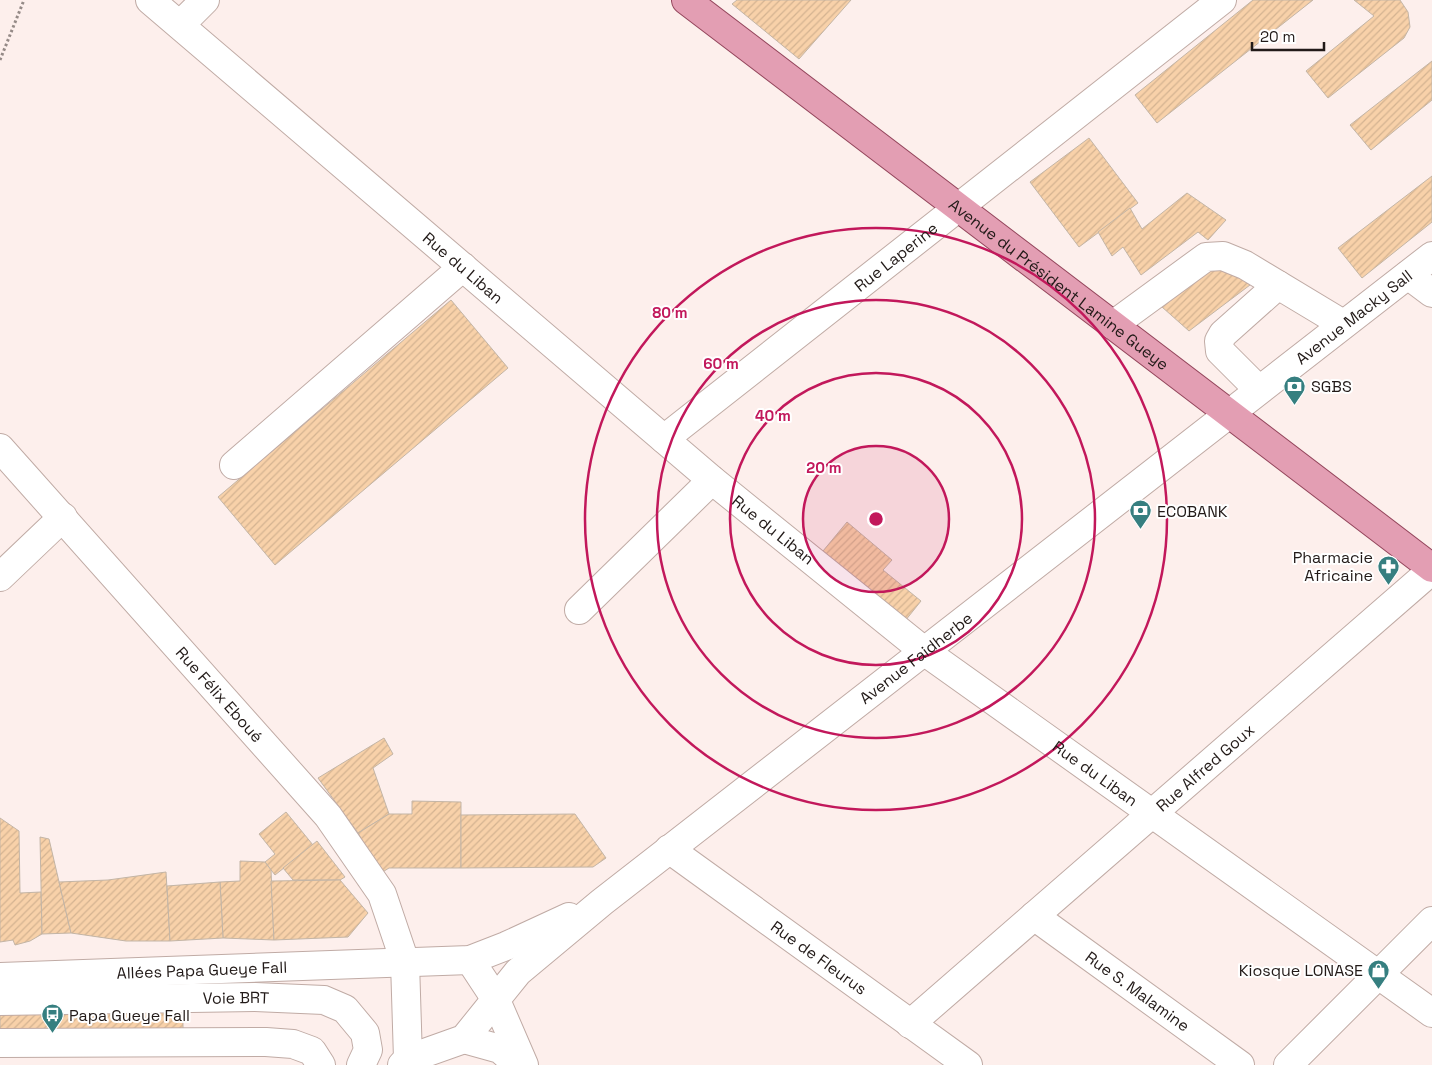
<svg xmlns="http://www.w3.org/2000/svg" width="1432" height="1065" viewBox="0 0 1432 1065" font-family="'Space Grotesk',sans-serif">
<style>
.building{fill:url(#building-hatch);stroke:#c3b5a6}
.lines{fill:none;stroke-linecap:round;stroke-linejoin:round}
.minor-casing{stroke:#c0aba5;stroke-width:30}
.major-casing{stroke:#94465c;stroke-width:30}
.path{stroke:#958a87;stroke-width:3;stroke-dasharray:2.5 2.5;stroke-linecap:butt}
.minor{stroke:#fff;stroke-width:28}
.major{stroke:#e39eb3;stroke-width:28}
.ring{fill:none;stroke:#c2185b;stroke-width:2.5}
.labels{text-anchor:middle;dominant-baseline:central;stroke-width:4;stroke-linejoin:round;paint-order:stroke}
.street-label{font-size:16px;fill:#221a18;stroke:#fff}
.poi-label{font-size:16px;fill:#221a18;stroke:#fff;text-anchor:start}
.centre{fill:#c2185b;stroke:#fff;stroke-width:2.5}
.ring-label{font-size:15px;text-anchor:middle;font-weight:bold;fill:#c2185b;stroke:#fff;stroke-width:4;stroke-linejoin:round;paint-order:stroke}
</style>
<defs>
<pattern id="building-hatch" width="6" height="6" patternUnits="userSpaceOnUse" patternTransform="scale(1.25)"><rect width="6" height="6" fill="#f8d1a9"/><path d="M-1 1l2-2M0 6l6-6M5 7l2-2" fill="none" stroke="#d4b391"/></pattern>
</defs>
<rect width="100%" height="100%" fill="#fdefec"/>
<g class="building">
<polygon points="737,0 851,0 799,59 732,4"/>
<polygon points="1253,0 1313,0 1157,123 1135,95"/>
<polygon points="1354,0 1400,0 1408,12 1410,27 1404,38 1328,98 1306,71 1374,16"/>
<polygon points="1432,61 1432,100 1371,150 1350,125"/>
<polygon points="1089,138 1138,203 1079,247 1030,182"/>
<polygon points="1432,176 1432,222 1362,278 1338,248"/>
<polygon points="1187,193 1226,220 1208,240 1198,232 1141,275 1123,247 1112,256 1098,232 1130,208 1142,229"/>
<polygon points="1222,261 1250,285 1189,331 1162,307"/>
<polygon points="451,300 508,368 275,565 218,497"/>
<polygon points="847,522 892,560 883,570 921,601 905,621 823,551"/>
<polygon points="384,738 393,754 373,768 389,814 358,833 318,778"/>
<polygon points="412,801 461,802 461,868 389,868 381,873 358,833 389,814 412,814"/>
<polygon points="286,812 313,845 275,875 265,862 275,854 259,834"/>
<polygon points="575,814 606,858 593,867 461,868 461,815"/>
<polygon points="0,818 19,831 20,893 41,892 42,934 30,941 15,945 13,940 0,942"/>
<polygon points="40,837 49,839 71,933 42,934"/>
<polygon points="317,841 345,877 340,880 293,880 283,868"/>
<polygon points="240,861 265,862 271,870 274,940 223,938 220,882 240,881"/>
<polygon points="166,872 170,941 126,941 71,933 59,882 108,880"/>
<polygon points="340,880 368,913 348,937 274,940 271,881"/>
<polygon points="220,882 223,938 170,941 167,886"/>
<polygon points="183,1003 183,1030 0,1034 0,1008"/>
</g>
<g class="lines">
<defs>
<g id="minor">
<path id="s1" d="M 150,0 L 712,480 L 924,651 L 1432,1013"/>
<polyline points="180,25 205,0"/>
<polyline points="1408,275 1432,293"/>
<polyline points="1113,325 1206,257 1223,256 1245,265 1343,324"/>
<polyline points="1258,389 1220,351 1219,341 1223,334 1278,285"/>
<path id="s2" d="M 664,439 L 1222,0"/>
<path id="s3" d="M 0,448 L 328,816 L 382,894 L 405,962 L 408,1059"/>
<polyline points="234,465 463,267"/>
<polyline points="0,577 63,517"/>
<polyline points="579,610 712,480"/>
<path id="s4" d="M 669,849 L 968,1065"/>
<path id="s5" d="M 1034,916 L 1240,1065"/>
<polyline points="470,960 495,998 524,1065"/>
<path id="s6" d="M 0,977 L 470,960 L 506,946 L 569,917"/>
<path id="s7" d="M 0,1001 L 255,997 L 324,1000 L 345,1009 L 365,1033 L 368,1050 L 361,1065"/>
<path id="s8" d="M 910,1024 L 1432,570"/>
<polyline points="464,1039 500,1049 518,1065"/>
<polyline points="0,1043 266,1042 293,1044 312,1051 321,1065"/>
<path id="s9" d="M 402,1065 L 408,1059 L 464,1039 L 518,972 L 602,902 L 1432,256"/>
<polyline points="1288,1065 1432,921"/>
</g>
<g id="major">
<path id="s10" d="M 686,0 L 1432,568"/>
</g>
</defs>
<use href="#minor" class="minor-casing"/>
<use href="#major" class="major-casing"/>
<polyline class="path" points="0,60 24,0"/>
<use href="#minor" class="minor"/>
<use href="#major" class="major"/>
</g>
<circle cx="876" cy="519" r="73" fill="#c2185b" fill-opacity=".12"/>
<g class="ring">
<circle cx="876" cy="519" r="73"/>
<circle cx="876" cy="519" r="146"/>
<circle cx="876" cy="519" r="219"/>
<circle cx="876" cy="519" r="291"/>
</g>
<defs>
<symbol id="bank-pin" viewBox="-11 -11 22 30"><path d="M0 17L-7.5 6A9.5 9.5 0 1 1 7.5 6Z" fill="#367f80" stroke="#fff"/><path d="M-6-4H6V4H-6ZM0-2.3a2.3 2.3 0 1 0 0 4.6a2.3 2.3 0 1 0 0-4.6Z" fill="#fff"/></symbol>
<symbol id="pharmacy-pin" viewBox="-11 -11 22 30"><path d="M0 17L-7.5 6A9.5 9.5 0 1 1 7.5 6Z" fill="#367f80" stroke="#fff"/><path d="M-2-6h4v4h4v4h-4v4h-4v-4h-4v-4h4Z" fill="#fff"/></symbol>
<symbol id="shop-pin" viewBox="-11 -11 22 30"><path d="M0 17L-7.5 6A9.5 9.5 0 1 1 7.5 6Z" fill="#367f80" stroke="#fff"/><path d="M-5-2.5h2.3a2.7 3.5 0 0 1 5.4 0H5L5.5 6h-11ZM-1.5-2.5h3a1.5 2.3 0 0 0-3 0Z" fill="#fff"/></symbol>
<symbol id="bus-pin" viewBox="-11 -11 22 30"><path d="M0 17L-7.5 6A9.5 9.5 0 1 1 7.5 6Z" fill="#367f80" stroke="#fff"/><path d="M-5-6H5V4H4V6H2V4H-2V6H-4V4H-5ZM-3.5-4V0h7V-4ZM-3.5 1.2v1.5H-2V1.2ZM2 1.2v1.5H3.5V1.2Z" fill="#fff"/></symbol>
</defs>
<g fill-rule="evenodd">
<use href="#bank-pin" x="1282" y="374" width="25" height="34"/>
<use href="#bank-pin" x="1128" y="498" width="25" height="34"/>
<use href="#pharmacy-pin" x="1376" y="554" width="25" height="34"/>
<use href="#shop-pin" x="1366" y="958" width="25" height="34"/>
<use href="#bus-pin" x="40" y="1002" width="25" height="34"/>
</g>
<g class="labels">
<g class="street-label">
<text stroke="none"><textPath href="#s2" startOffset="295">Rue Laperine</textPath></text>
<text stroke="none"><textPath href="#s1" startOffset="412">Rue du Liban</textPath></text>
<text stroke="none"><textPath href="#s10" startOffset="469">Avenue du Président Lamine Gueye</textPath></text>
<text stroke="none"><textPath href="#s9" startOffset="1216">Avenue Macky Sall</textPath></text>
<text stroke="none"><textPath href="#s1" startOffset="818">Rue du Liban</textPath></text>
<text stroke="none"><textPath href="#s9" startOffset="661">Avenue Faidherbe</textPath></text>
<text stroke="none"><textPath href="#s3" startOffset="330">Rue Félix Eboué</textPath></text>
<text stroke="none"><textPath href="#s8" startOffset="391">Rue Alfred Goux</textPath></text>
<text stroke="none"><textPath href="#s1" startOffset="1222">Rue du Liban</textPath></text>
<text stroke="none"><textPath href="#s4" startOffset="185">Rue de Fleurus</textPath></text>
<text stroke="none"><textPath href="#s6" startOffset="202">Allées Papa Gueye Fall</textPath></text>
<text stroke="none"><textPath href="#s5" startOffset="128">Rue S. Malamine</textPath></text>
<text stroke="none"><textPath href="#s7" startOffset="236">Voie BRT</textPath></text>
</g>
<g class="poi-label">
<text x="1311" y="386">SGBS</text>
<text x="1157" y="511">ECOBANK</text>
<text x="1373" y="557" text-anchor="end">Pharmacie<tspan x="1373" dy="18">Africaine</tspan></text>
<text x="1363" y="970" text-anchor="end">Kiosque LONASE</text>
<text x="69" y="1015">Papa Gueye Fall</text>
</g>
</g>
<circle cx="876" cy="519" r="8" class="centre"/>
<g class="ring-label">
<text x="670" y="318">80 m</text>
<text x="721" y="369">60 m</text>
<text x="773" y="421">40 m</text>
<text x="824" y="473">20 m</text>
</g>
<path d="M1252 42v8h72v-8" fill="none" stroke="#221a18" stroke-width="2.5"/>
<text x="1260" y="42" font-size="15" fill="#221a18" stroke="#ffffff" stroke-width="4" paint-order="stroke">20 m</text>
</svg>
